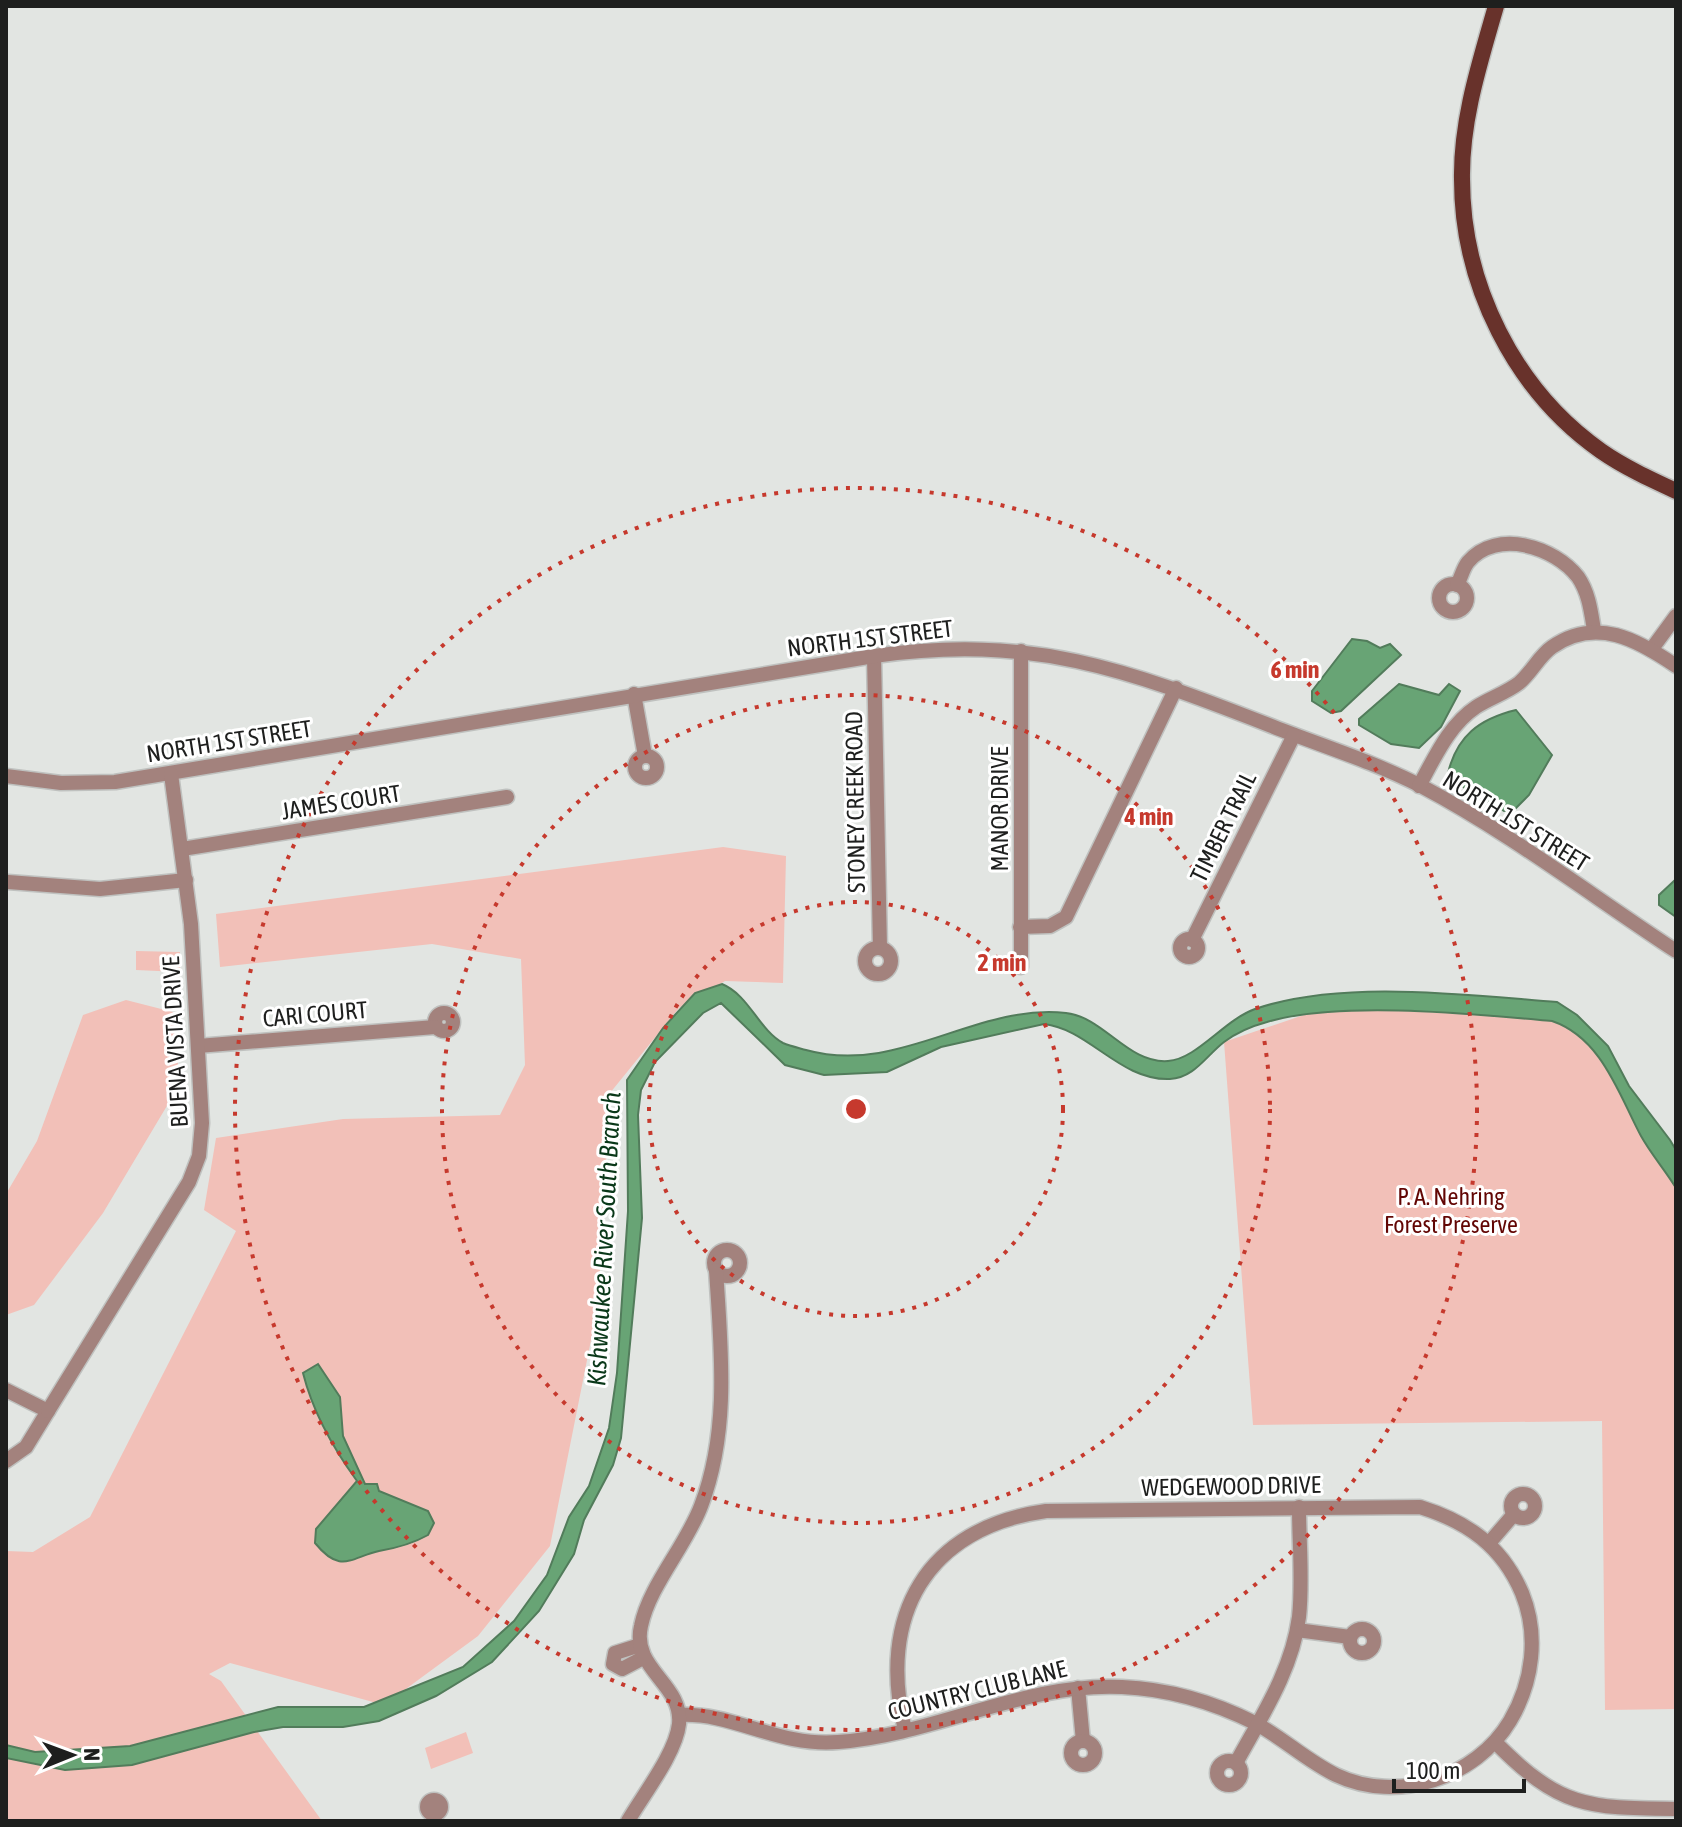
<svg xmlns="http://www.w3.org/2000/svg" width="1682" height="1827" viewBox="0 0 1682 1827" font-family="'Asap Condensed',sans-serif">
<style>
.green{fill:#f2c0b8}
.water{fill:#68a475;stroke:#527c5b;stroke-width:2}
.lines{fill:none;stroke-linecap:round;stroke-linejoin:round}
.minor-casing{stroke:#bfc1bf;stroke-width:17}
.major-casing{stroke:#bfc1bf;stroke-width:19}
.minor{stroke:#a3827d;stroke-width:14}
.major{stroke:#68322b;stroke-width:16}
.ring{fill:none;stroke:#c6392d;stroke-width:4;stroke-dasharray:4 8}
.labels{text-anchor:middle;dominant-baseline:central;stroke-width:6;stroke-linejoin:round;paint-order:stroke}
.street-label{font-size:24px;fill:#1e1f1e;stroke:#fff}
.park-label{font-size:24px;fill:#620604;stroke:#fff}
.water-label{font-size:26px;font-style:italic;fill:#0a3819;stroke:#fff}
.centre{fill:#c6392d;stroke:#fff;stroke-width:4}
.ring-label{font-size:24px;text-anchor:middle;font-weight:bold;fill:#c6392d;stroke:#fff;stroke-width:6;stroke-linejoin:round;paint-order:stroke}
</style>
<rect width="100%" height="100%" fill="#e2e5e2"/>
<g class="green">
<polygon points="723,847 786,856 783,983 725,981 679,1008 610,1093 598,1305 550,1546 478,1636 384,1705 230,1663 209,1674 221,1681 322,1821 6,1821 6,1551 33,1552 90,1517 236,1231 204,1210 216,1138 343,1119 500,1115 525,1065 521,959 432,944 220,967 216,914"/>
<polygon points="136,951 180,952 180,972 136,970"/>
<polygon points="1372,992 1507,998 1577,1015 1676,1153 1676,1709 1605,1710 1602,1421 1253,1425 1224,1042"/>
<polygon points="126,1000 173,1012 180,1084 103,1213 34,1305 6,1315 6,1194 37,1141 83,1015"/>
<polygon points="466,1732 473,1753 431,1769 425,1748"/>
</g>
<g class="water">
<polygon points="1352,639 1367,641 1380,648 1390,644 1401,655 1341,711 1331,713 1312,701 1312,691"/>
<polygon points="1399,684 1439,695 1449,684 1460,691 1441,727 1419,748 1391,744 1359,725 1359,719"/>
<path d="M 1516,710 L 1552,755 L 1529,795 L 1515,809 L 1504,811 L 1458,784 L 1448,773 C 1457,736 1479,719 1516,710 Z"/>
<polygon points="1676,879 1676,917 1659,905 1659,895"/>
<path d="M 722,984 C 749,995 759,1030 783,1043 C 790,1046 799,1048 806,1050 C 899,1076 975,1003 1066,1013 C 1104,1017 1128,1064 1168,1061 C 1197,1059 1224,1020 1255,1009 C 1342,979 1466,995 1557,1002 L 1577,1015 L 1608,1046 L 1629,1086 L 1670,1140 L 1676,1150 L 1676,1188 C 1665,1170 1651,1154 1641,1136 C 1619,1095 1602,1038 1552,1021 C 1474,1014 1340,1000 1267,1022 C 1252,1026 1236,1033 1224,1042 C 1206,1056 1194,1078 1170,1079 C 1120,1081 1089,1029 1044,1024 L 941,1047 L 887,1072 L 824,1075 L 785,1065 L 721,1003 L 703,1013 L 655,1062 L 641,1090 L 638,1115 L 642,1218 L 621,1438 L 613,1465 L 584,1520 L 574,1554 L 539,1611 L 492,1662 L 436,1696 L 379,1721 L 343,1727 L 283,1727 L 254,1732 L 132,1765 L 65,1770 L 6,1758 L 6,1745 L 35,1752 L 130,1746 L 278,1707 L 364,1707 L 463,1667 L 514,1621 L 547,1575 L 569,1517 L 589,1486 L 609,1428 L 617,1373 L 628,1211 L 627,1080 L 663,1028 L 695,993 Z"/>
<path d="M 318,1364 L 340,1397 L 343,1436 L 365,1484 L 377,1484 L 379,1491 L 428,1511 L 434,1523 L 428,1535 C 412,1544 397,1548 379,1551 C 351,1557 341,1575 315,1543 L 316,1529 L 357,1481 C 333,1448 313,1413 303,1373 Z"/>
</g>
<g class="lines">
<defs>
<g id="minor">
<circle cx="1453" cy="598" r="14"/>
<path d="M 1457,585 C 1461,578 1463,568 1468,562 C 1497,528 1555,547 1578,577 C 1589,593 1591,612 1594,630"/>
<polyline points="1651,650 1676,616"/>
<polyline points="874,656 880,948"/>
<polyline points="634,694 645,756"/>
<circle cx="646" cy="767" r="11"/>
<path d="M 6,776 L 61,783 L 115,782 L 874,656 C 1032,634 1125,669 1269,725 C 1319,745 1372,761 1421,786 C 1510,833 1592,896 1676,951"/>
<path d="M 1419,786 C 1435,757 1449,725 1476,707 C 1490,698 1506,693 1519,683 C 1532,672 1539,656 1552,647 C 1596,616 1638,640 1676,666"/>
<polyline points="182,849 507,797"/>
<polyline points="8,882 100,889 186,880"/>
<polyline points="1020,927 1050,926 1066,917 1176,688"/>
<circle cx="1189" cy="948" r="9"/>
<polyline points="1192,940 1294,735"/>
<circle cx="878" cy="961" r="13"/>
<polyline points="1021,967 1021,651"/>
<circle cx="444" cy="1022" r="9"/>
<polyline points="198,1046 435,1027"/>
<circle cx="727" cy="1263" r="13"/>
<polyline points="6,1390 48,1411 26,1447 6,1461"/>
<polyline points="48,1411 189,1182 199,1156 202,1123 191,924 171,774"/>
<circle cx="1523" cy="1506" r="12"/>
<polyline points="1490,1542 1514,1514"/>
<circle cx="1362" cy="1641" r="12"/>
<polyline points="1297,1630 1350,1637"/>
<polyline points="640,1645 615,1653 613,1664 622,1669 643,1658"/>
<polyline points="1078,1688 1083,1741"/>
<path d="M 679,1715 C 734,1712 777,1747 838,1742 C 935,1735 1024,1682 1122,1687 C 1168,1689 1213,1702 1255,1723 C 1283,1738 1307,1761 1336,1775 C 1397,1804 1476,1778 1510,1721 C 1533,1682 1539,1635 1522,1593 C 1502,1546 1468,1522 1420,1507 L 1046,1511 C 926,1528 877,1616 905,1730"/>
<circle cx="1083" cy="1753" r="12"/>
<path d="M 1495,1742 C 1560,1808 1587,1808 1676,1809"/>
<circle cx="1229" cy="1773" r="12"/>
<path d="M 1236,1763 C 1261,1717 1292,1671 1299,1617 C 1303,1581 1299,1543 1299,1507"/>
<circle cx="434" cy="1807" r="7"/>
<path d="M 628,1821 C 643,1795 676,1753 679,1724 C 683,1684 631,1669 641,1626 C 649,1586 686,1546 701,1506 C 730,1430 721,1349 716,1270"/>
</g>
<path id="major" d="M 1496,6 C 1480,62 1461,120 1462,179 C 1462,284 1514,390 1601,451 C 1624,467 1650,479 1676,491"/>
</defs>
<use href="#minor" class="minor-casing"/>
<use href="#major" class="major-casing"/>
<use href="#minor" class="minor"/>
<use href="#major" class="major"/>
</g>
<g class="ring">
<circle cx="856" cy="1109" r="207"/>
<circle cx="856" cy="1109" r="414"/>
<circle cx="856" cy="1109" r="621"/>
</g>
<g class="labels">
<g class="street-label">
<text transform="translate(870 638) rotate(-7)">NORTH 1ST STREET</text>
<text transform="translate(229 741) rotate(-9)">NORTH 1ST STREET</text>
<text transform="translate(341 802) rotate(-9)">JAMES COURT</text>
<text transform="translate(855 802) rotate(-91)">STONEY CREEK ROAD</text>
<text transform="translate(999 809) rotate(-90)">MANOR DRIVE</text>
<text transform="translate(1516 821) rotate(32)">NORTH 1ST STREET</text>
<text transform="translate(1223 827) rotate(-64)">TIMBER TRAIL</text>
<text transform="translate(315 1014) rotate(-5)">CARI COURT</text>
<text transform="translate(175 1042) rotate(-93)">BUENA VISTA DRIVE</text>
<text transform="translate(1231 1486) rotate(-1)">WEDGEWOOD DRIVE</text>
<text transform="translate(977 1690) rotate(-14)">COUNTRY CLUB LANE</text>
</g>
<g class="park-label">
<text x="1451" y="1196">P. A. Nehring<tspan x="1451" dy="28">Forest Preserve</tspan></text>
</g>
<g class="water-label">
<text transform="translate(604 1239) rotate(-87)">Kishwaukee River South Branch</text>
</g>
</g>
<circle cx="856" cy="1109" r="12" class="centre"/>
<g class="ring-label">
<text x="1295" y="678">6 min</text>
<text x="1149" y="825">4 min</text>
<text x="1002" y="971">2 min</text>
</g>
<rect width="1682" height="1827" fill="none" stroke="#1e1f1e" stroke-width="16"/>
<g transform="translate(72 1755) rotate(89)" stroke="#ffffff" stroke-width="6" paint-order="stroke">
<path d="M0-6L14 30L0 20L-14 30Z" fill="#1e1f1e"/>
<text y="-12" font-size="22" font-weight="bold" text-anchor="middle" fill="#1e1f1e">N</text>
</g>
<path d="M1394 1779v12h130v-12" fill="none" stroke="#1e1f1e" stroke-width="4"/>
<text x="1406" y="1779" font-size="24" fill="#1e1f1e" stroke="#ffffff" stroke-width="6" paint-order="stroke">100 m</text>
</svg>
